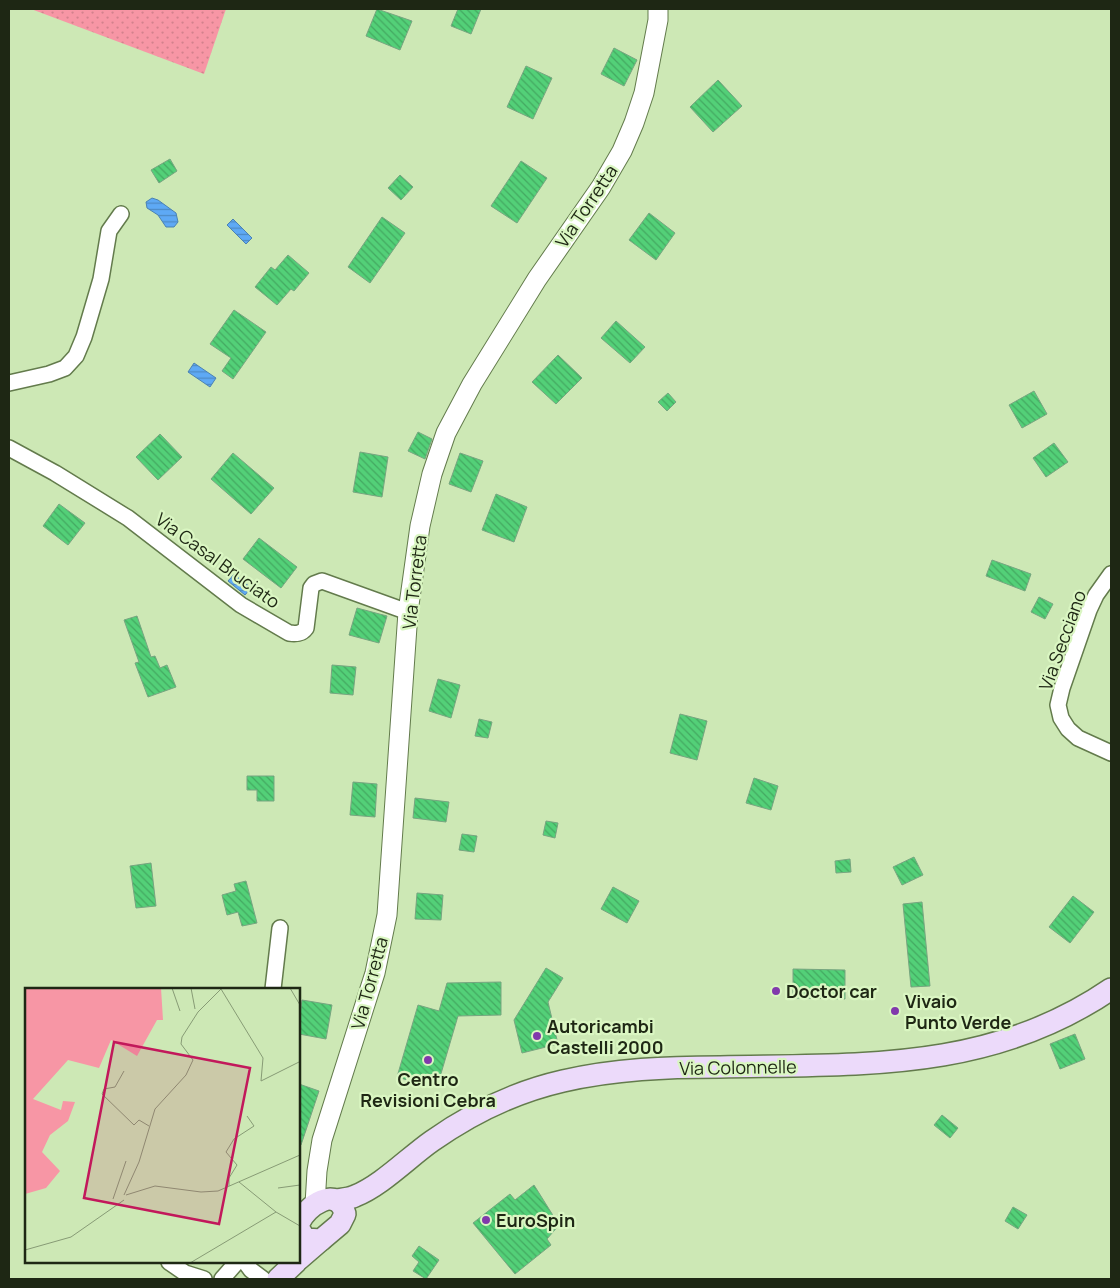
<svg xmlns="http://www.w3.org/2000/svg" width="1120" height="1288" viewBox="0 0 1120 1288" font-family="Manrope,sans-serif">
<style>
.grass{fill:url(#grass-dots)}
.water{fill:url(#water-rules);stroke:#4b82b2}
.building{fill:url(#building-back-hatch);stroke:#77a580}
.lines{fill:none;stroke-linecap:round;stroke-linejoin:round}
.minor-casing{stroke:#637b4c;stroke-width:18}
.tertiary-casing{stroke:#637b4c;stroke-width:21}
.secondary-casing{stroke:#637b4c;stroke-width:24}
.minor{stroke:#fff;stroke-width:15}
.tertiary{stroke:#fff;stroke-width:19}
.secondary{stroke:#ecdafa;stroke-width:21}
.poi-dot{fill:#8139ac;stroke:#daf6c2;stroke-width:2}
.labels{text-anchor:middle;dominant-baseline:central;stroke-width:4.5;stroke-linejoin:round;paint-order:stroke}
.street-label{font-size:18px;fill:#1e2714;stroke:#daf6c2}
.poi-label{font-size:18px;font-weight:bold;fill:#1e2714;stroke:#daf6c2;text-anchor:start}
.inset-road{fill:none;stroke:#879b75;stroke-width:1}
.view{fill:#c2185b;fill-opacity:0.15;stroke:#c2185b;stroke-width:2.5}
.inset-edge{fill:none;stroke:#1e2714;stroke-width:2.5}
</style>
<defs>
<pattern id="grass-dots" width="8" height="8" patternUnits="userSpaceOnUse" patternTransform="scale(1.25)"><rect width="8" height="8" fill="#f796a5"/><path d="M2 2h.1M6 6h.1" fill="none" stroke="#d3818d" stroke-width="1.8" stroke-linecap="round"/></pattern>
<pattern id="water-rules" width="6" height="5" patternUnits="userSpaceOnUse" patternTransform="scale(1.25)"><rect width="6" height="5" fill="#5ea9f5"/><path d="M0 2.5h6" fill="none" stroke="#4d8ac5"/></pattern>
<pattern id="building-back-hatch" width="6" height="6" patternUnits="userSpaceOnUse" patternTransform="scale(1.25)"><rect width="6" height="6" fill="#53d078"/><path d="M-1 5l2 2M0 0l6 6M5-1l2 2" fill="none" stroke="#44a961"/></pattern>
</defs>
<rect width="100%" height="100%" fill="#cde8b5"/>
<polygon class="grass" points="31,9 226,9 204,74"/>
<g class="water">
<polygon points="152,198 158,200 176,213 178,222 174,227 166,227 158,215 147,208 146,202"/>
<polygon points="233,219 252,238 246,244 227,225"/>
<polygon points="194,363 216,378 210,387 188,372"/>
<polygon points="234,574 251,588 245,595 228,581"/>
</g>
<g class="building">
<polygon points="377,9 412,21 400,50 366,36"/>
<polygon points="458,9 481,9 471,34 451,26"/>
<polygon points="614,48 637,60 624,86 601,74"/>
<polygon points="526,66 552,78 533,119 507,107"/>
<polygon points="718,80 742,106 713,132 690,107"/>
<polygon points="170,159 177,171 159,183 151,170"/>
<polygon points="521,161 547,178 517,223 491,206"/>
<polygon points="400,175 413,187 401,200 388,188"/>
<polygon points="649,213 675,233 656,260 629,240"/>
<polygon points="382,217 405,233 370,283 348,267"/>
<polygon points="288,255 309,273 294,291 291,289 277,305 255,287 271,267 275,270"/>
<polygon points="234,310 266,332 233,379 222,371 231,358 210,344"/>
<polygon points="616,321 645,347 630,363 601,338"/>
<polygon points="558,355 582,378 556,404 532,382"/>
<polygon points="1034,391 1047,414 1022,428 1009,405"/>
<polygon points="668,393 676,402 667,411 658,402"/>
<polygon points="418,432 432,439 425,459 408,451"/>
<polygon points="160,434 182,457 158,480 136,457"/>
<polygon points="1054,443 1068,462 1046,477 1033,458"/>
<polygon points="360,452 388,457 382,497 353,492"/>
<polygon points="233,453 274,488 251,514 211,479"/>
<polygon points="460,453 483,461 471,492 449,484"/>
<polygon points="496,494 527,507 514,542 482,530"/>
<polygon points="59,504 85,523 68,545 43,526"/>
<polygon points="259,538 297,567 281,588 243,559"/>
<polygon points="992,560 1031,574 1025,591 986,576"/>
<polygon points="1039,597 1053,604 1045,619 1031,612"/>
<polygon points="357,608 387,616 379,643 349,635"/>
<polygon points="137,616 151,657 155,656 160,668 167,665 176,687 148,697 135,663 139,662 124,620"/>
<polygon points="332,665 356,667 353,695 330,693"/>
<polygon points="438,679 460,685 451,718 429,711"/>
<polygon points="680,714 707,721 697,760 670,753"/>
<polygon points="479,719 492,722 488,738 475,736"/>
<polygon points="247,776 274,776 274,801 257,801 257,790 247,790"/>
<polygon points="754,778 778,786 771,810 746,803"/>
<polygon points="353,782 377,784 375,817 350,815"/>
<polygon points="415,798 449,802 446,822 413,818"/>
<polygon points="546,821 558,823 555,838 543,835"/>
<polygon points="462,834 477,836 474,852 459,850"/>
<polygon points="914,857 923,875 902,885 893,867"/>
<polygon points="850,859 851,872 836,873 835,861"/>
<polygon points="151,863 156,906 136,908 130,866"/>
<polygon points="246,881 257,923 242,926 238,912 227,915 222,895 236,891 234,884"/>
<polygon points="613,887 639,901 627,923 601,909"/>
<polygon points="417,893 443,895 441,920 415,919"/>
<polygon points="1073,896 1094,912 1070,943 1049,927"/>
<polygon points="922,902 930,986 911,987 903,904"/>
<polygon points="546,968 563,978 548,1002 558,1044 522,1053 514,1020"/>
<polygon points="793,969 845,970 845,999 793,998"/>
<polygon points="501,982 501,1015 458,1016 440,1077 431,1074 428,1086 397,1077 418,1005 439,1011 447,983"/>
<polygon points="302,1000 332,1005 326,1039 299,1034 299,1022"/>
<polygon points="1075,1034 1085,1059 1060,1069 1050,1044"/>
<polygon points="299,1084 319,1091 301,1145 299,1145"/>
<polygon points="942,1115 958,1128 950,1138 934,1125"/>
<polygon points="534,1185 559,1225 547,1239 551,1245 515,1274 473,1223 510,1194 515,1200"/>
<polygon points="1013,1207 1027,1215 1018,1229 1005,1221"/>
<polygon points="419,1246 439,1260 426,1279 413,1271 419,1262 412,1256"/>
</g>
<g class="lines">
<defs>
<g id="minor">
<polyline points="9,383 49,374 65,368 76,356 84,337 101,279 109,231 121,214"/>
<path d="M 9,448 L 55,473 L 128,518 L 241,605 L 289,633 C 296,634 302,634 306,628 L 311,588 L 314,584 L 322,581 L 408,612"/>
<polyline points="1111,574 1096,595 1089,610 1062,688 1058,705 1061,718 1068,729 1078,738 1111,753"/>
<polyline points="273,989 280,928"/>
<polyline points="169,1262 185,1273 204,1279"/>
<polyline points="245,1262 251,1270 263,1279"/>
<polyline points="222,1279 237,1262"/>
</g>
<polyline id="tertiary" points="315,1204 317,1171 322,1140 375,973 387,915 408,612 420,526 432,474 446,433 472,384 537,279 601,187 622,151 634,123 644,93 658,20 658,9"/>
<g id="secondary">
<path d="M 335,1200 C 341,1199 349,1199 355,1196 C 381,1186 409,1157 432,1141 C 473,1112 515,1092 563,1081 C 615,1069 667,1067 720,1067 C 860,1064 990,1072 1111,989"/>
<path d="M 299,1223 C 306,1206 338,1184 345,1214 L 340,1224 L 321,1240 L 305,1239 L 299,1229 L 299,1221"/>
<polyline points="299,1259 321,1240"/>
<polyline points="278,1279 296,1262"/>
</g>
</defs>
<use href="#minor" class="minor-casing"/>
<use href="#tertiary" class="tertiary-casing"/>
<use href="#secondary" class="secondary-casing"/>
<use href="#minor" class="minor"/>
<use href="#tertiary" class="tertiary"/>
<use href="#secondary" class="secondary"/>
</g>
<g class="poi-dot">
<circle cx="776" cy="991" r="5"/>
<circle cx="895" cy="1011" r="5"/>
<circle cx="537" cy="1036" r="5"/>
<circle cx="428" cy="1060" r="5"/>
<circle cx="486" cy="1220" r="5"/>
</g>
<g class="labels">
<g class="street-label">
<text transform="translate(586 206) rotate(-56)">Via Torretta</text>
<text transform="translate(218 560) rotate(36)">Via Casal Bruciato</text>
<text transform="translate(414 582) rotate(-83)">Via Torretta</text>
<text transform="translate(1062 640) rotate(-70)">Via Secciano</text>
<text transform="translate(369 983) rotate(-75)">Via Torretta</text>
<text transform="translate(738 1067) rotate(-1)">Via Colonnelle</text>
</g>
<g class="poi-label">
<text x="786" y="991">Doctor car</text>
<text x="905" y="1001">Vivaio<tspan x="905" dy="21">Punto Verde</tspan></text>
<text x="547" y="1026">Autoricambi<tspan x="547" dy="21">Castelli 2000</tspan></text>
<text x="428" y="1079" text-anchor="middle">Centro<tspan x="428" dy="21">Revisioni Cebra</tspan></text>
<text x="496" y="1220">EuroSpin</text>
</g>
</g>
<g transform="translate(25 988)">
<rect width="275" height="275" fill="#cde8b5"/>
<path d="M 0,0 L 136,0 L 138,32 L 132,32 L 112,68 L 86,52 L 74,80 L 43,72 L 8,111 L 36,122 L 38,113 L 50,114 L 43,133 L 25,147 L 17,164 L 35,183 L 21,200 L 0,206 Z" fill="#f796a5"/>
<path class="inset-road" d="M 147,0 L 155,23M 166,0 L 170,21M 265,0 L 275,17M 196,1 L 238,70 L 236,93 L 274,74M 99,83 L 90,99 L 79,101 L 77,106 L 109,137 L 114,132 L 124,138M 214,194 L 251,224 L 275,238M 204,198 L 204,190 L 212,177 L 201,164 L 209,151 L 229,138 L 222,128M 253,200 L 275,197M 99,207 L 114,174 L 130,121 L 161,87 L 168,72 L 156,56 L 157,49 L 173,24 L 197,0M 101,207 L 130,198 L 176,204 L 193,203 L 275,167M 88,211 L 101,173M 0,262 L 46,249 L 99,212M 165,275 L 251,224"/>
<path class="view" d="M 89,54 L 225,80 L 194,236 L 59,210 Z"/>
<rect width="275" height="275" class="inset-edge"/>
</g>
<rect width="1120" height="1288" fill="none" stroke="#1e2714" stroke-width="20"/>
</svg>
